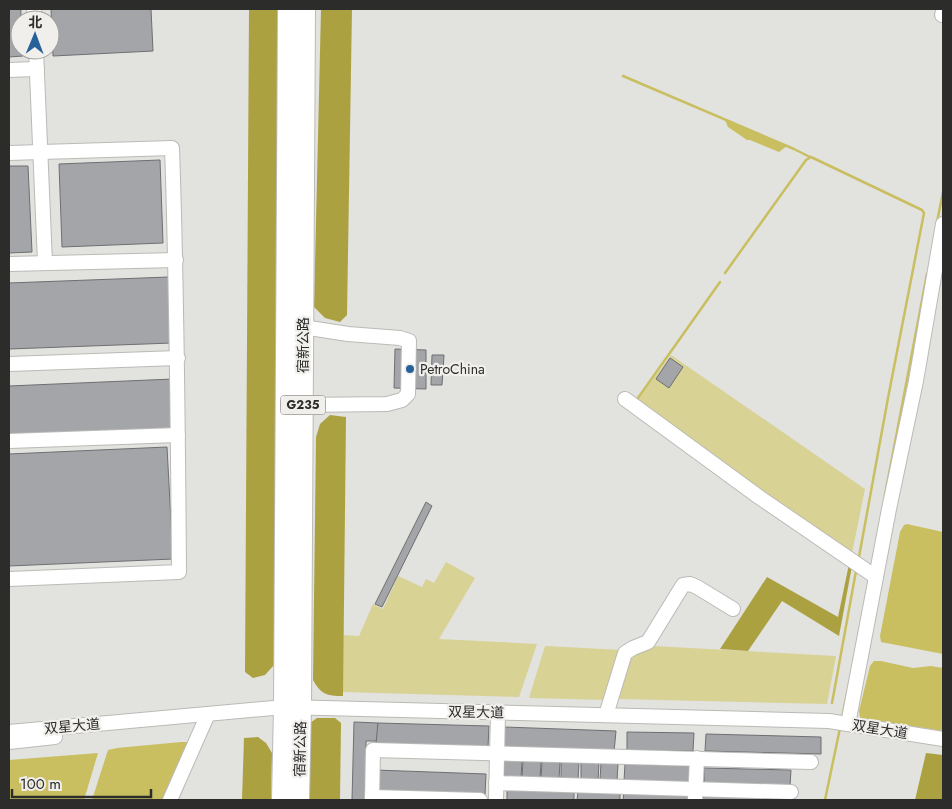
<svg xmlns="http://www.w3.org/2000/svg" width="952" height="809" viewBox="0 0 952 809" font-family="Jost,'Noto Sans SC',sans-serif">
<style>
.green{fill:#d8d295}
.forest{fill:#aca141}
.water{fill:#c9bf60}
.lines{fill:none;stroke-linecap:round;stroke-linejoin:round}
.stream{stroke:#c9bf60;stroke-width:2.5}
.building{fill:#a3a5a8;stroke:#6d6f71}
.minor-casing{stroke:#bbbab7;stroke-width:16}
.highway-casing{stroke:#bbbab7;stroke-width:22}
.minor{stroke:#fff;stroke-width:14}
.highway{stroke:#fff;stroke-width:20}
.poi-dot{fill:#276199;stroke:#f0efec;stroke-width:2}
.labels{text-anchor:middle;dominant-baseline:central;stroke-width:4.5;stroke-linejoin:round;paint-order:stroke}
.shield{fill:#f0efec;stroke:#676665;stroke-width:1}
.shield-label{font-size:12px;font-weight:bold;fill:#2c2c2b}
.street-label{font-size:14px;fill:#2c2c2b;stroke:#f0efec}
.poi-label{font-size:14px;fill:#2c2c2b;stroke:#f0efec;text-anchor:start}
</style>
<rect width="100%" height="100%" fill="#e2e2df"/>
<g class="green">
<polygon points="671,355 865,489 851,558 635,404"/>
<polygon points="446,562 475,578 439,639 537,644 519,697 343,692 343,635 359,636 373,604 383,609 398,576 422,587 426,579 434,583"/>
<polygon points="545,646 622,650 607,700 529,698"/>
<polygon points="653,646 836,656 827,704 618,699 631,656"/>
</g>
<g class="forest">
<polygon points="249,9 280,9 274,665 265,675 253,678 245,672"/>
<polygon points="321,9 352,9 347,315 340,322 325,318 314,307"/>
<path d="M 330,415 L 346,417 L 343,696 C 326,696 321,694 313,680 L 316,437 L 320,424 Z"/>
<polygon points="849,564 852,566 839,636 782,601 748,651 720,649 767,577 838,617"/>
<polygon points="317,718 335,718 341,723 340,800 309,800 310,723"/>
<polygon points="258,737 266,743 272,753 271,800 242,800 244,738"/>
<polygon points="926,753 943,755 943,800 915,800"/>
</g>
<g class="water">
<polygon points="725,120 787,146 779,152 750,140 747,140 728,127"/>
<polygon points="907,524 943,532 943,654 881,642 880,636 900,532 904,525"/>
<polygon points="874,661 881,661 913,668 931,666 943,668 943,731 860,718 859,711 870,666"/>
<polygon points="181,742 189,742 164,800 92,800 98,781 108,750 117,748"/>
<polygon points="98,753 84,800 9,800 9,760"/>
</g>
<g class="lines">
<g class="stream">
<polyline points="623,76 794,149 810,157"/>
<polyline points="937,222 943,192"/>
<polyline points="725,273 806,160 811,157 922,210 924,213 888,398 859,557"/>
<polyline points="638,398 720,282"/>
<polyline points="885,495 927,274"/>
<polyline points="832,703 856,571"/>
<polyline points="842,718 849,684"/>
<polyline points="825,800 840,728"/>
</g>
</g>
<g class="building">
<polygon points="9,9 21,9 20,50 23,50 23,56 9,57"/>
<polygon points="51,9 151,9 153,51 53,56"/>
<polygon points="160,160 163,243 62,247 59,164"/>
<polygon points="9,166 28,166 32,252 9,253"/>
<polygon points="169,277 172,343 9,349 9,283"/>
<polygon points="395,349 426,350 426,389 394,388"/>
<polygon points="432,355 444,355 442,385 431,385"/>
<polygon points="670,358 683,367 669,388 656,379"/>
<polygon points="173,379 175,429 9,436 9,386"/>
<polygon points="167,447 173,559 9,566 9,454"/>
<polygon points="426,502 432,506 382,607 375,604"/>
<polygon points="354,722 378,723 377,741 366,741 365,800 352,800"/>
<polygon points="378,723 489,726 488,747 376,743"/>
<polygon points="504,727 616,731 614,752 503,747"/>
<polygon points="627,732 694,733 693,751 627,750"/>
<polygon points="706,734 821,737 821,754 705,751"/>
<polygon points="504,760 522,761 521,778 504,777"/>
<polygon points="523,761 541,762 540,779 522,778"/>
<polygon points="542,761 560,762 559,779 541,779"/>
<polygon points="561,762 579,763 578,780 561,779"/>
<polygon points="581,762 599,763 598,780 581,780"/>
<polygon points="601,763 618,764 617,781 600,780"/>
<polygon points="625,764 690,766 690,783 624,781"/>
<polygon points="704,768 791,770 790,786 704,784"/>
<polygon points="375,770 486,774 485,795 373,791"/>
<polygon points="507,789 574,791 574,800 507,800"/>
<polygon points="578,791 620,792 620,800 577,800"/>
<polygon points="624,792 690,794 689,800 623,800"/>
<polygon points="702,795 788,797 788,800 702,800"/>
</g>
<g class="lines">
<defs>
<g id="minor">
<polyline points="34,9 35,20"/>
<polyline points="942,15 943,12"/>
<polyline points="36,50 45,263"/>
<polyline points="9,70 37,69"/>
<path d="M 9,153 L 172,148 C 177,289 178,431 179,572 L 9,579"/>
<polyline points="9,264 176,260"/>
<polyline points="9,364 178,358"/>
<polyline points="625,399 759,497 876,577"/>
<polyline points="303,405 387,404 402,400 408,394 409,341 400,338 348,334 303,327"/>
<polyline points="9,441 178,435"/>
<polyline points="606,715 625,653 633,648 648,642 683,585 690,584 697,587 733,609"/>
<polyline points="848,724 889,509 916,381 943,224"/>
<polyline points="9,732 284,707 829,721 943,739"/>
<polyline points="9,742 55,737"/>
<polyline points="496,783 791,792"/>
<polyline points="372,797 480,800"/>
<polyline points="170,800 208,714"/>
<polyline points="372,800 373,750 811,762"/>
<polyline points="496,800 498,713"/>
<polyline points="695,800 697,758"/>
</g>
<g id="highway">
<polyline points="282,800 284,707 288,9"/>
<polyline points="299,800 301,708 305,9"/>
</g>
</defs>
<use href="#minor" class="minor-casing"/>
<use href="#highway" class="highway-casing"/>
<use href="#minor" class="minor"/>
<use href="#highway" class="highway"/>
</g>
<circle class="poi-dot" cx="410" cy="369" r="5"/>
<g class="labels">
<rect class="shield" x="280.5" y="395.5" width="45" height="19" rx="4"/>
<g class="shield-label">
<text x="303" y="405">G235</text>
</g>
<g class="street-label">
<text transform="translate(303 345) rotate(-90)">宿新公路</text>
<text transform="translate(476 712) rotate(1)">双星大道</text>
<text transform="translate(72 726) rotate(-5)">双星大道</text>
<text transform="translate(880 729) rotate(9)">双星大道</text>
<text transform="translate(300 749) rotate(-89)">宿新公路</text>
</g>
<g class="poi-label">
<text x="420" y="369">PetroChina</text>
</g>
</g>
<rect width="952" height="809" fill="none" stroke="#2c2c2b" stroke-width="20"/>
<g transform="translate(35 35) rotate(1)"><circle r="24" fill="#f0efec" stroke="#a2a19f"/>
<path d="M0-4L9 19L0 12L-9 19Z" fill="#276199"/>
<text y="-8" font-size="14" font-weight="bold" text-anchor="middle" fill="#2c2c2b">北</text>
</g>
<path d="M12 789v8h139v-8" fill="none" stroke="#2c2c2b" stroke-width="2.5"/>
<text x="20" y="789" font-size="15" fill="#2c2c2b" stroke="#f0efec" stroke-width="4" paint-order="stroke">100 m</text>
</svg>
